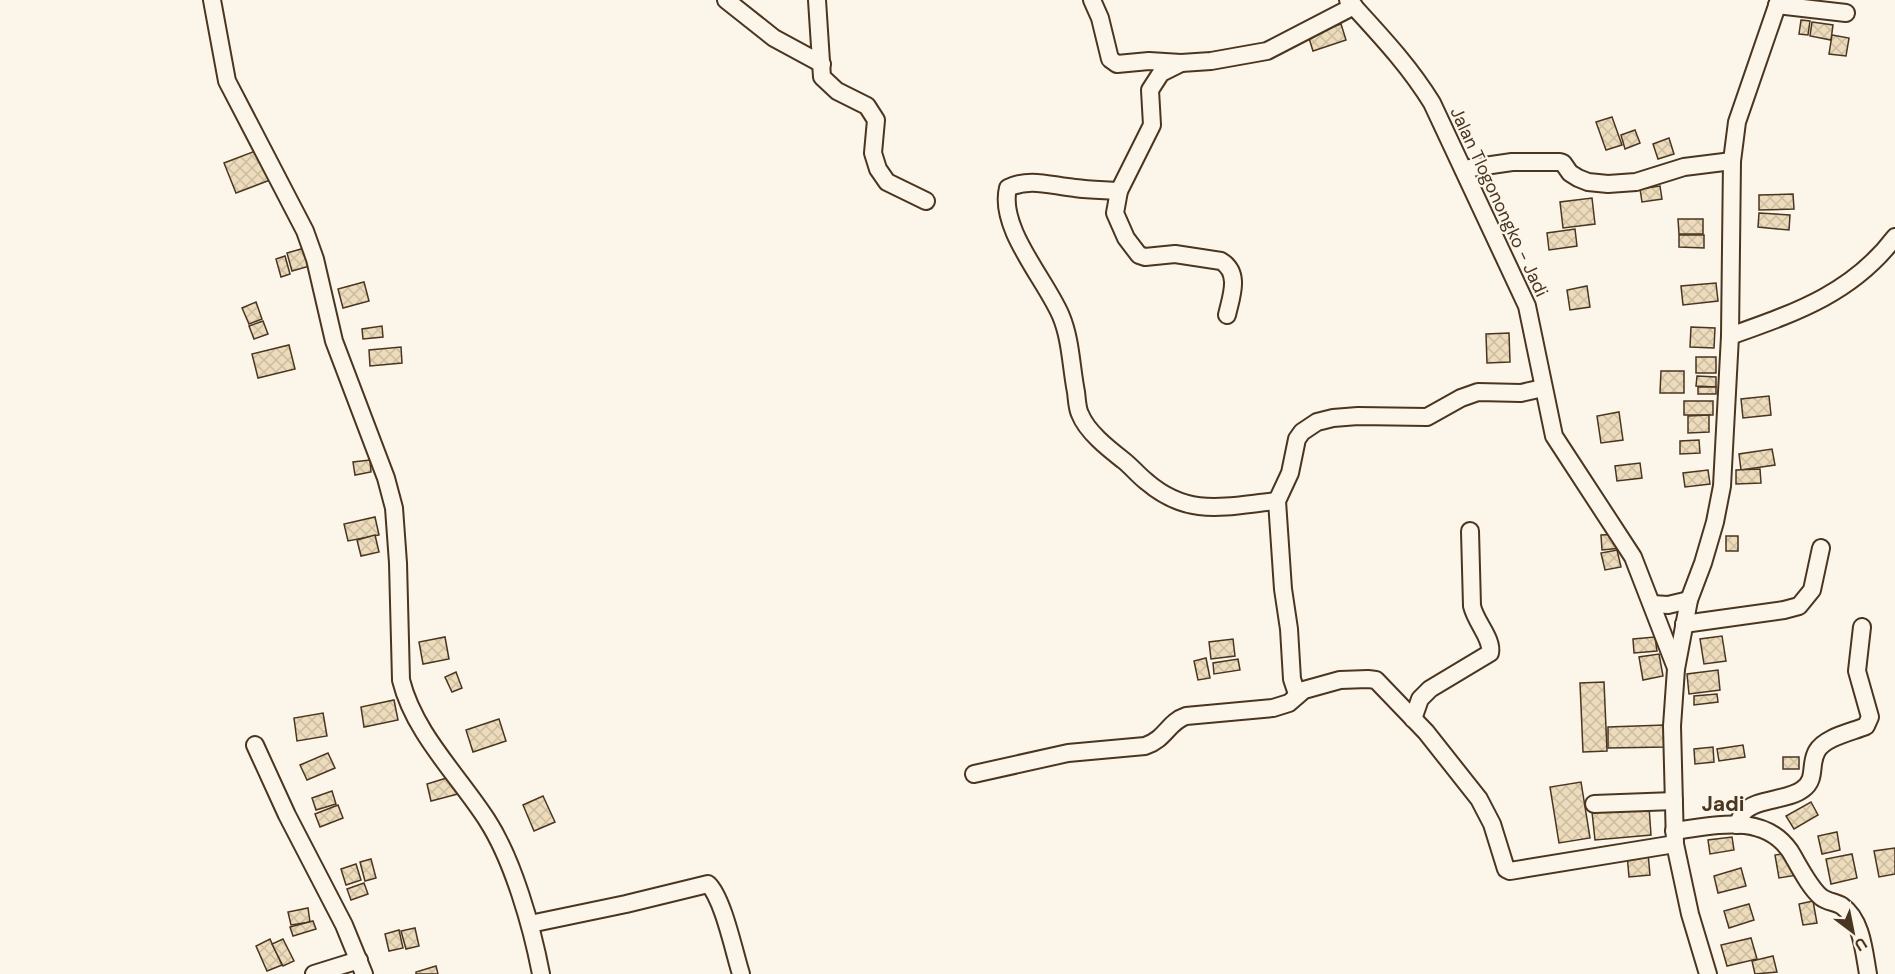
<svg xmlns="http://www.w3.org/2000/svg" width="1895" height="974" viewBox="0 0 1895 974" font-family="'DM Sans',sans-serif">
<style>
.building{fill:url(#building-cross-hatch);stroke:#4a3520;stroke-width:1.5}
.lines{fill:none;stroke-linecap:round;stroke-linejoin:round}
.minor-casing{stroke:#4a3520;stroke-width:20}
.minor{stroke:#fbf6e9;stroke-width:16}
.labels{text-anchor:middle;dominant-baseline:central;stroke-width:4.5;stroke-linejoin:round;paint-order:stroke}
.street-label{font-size:18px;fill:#4a3520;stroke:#fbf6e9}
.quarter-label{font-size:21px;font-weight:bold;fill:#4a3520;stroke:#fbf6e9}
</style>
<defs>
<pattern id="building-cross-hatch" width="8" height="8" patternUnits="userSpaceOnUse" patternTransform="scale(1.5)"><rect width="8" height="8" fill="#ecdcbc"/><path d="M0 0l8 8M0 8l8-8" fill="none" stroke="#ccbda1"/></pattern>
</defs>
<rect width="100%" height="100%" fill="#fbf6e9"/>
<g class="building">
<polygon points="1801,20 1810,21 1808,35 1799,34"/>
<polygon points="1812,22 1833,25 1831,40 1810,36"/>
<polygon points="1341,24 1346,40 1313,51 1308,35"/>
<polygon points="1832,35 1849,38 1846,56 1829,54"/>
<polygon points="1612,117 1622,145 1606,150 1596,122"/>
<polygon points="1635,130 1640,143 1625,149 1621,135"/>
<polygon points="1669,138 1674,154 1658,159 1653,144"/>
<polygon points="258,150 270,180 236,193 224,163"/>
<polygon points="1660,186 1662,199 1642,202 1640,189"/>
<polygon points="1793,194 1794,209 1759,210 1759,195"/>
<polygon points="1592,198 1595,224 1563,228 1560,202"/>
<polygon points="1759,213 1790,215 1789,230 1758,227"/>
<polygon points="1678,219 1703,219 1703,234 1679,234"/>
<polygon points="1575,229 1577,246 1549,250 1547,233"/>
<polygon points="1679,235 1704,235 1704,248 1679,247"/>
<polygon points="308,247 313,265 292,271 287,253"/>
<polygon points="285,256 290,274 281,277 276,259"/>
<polygon points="364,282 369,301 343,308 338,289"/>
<polygon points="1716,283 1718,301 1683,305 1681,286"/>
<polygon points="1587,286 1590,307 1570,310 1567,290"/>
<polygon points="256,302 262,319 249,324 242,308"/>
<polygon points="263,321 268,334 254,339 249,326"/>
<polygon points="382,326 383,337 363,339 362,329"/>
<polygon points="1691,327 1715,328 1714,348 1690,347"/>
<polygon points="1509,333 1510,362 1487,363 1486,334"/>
<polygon points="289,345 295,369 258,378 252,354"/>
<polygon points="401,347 402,363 370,366 369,350"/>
<rect x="1696" y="357" width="20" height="16"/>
<polygon points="1661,371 1684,371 1684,393 1660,393"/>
<polygon points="1697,376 1716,377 1716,387 1696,386"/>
<rect x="1698" y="387" width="18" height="7"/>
<polygon points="1769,396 1771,415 1743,418 1741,399"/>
<rect x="1684" y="401" width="29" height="14"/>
<polygon points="1619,412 1623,440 1601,443 1597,416"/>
<polygon points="1709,415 1709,432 1688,433 1688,416"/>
<polygon points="1699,440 1700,453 1680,454 1680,441"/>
<polygon points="1772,449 1775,465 1741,470 1739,454"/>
<polygon points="370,460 371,472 355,475 353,462"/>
<polygon points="1640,463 1642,478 1617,481 1615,466"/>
<polygon points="1760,469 1761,483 1736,484 1736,470"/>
<polygon points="1708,470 1710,484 1685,487 1683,473"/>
<polygon points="375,517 379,535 348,541 344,524"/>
<polygon points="1622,534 1622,548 1602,550 1601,535"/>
<polygon points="375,535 379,552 361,556 357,540"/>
<rect x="1726" y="536" width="12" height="15"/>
<polygon points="1617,550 1621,567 1605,570 1601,553"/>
<polygon points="1722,636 1726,661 1704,664 1700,639"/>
<polygon points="445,637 449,659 423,664 419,642"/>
<polygon points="1655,637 1657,651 1634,653 1633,639"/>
<polygon points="1233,639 1235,656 1211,659 1209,642"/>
<polygon points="1659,654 1663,676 1643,680 1639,657"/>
<polygon points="1206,658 1210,678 1198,680 1194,661"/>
<polygon points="1238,659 1240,670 1214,674 1213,663"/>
<polygon points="1718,670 1720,690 1689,694 1687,674"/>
<polygon points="456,672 462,688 452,692 445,677"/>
<polygon points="1604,682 1607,751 1583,752 1580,683"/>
<polygon points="1717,694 1718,702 1694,705 1694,696"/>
<polygon points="394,700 398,720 364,727 361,707"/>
<polygon points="323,713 327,736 297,741 294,718"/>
<polygon points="499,719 506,741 473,752 466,730"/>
<polygon points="1665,725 1666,747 1608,748 1608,727"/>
<polygon points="1743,745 1745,757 1719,761 1717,749"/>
<polygon points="1713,747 1714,762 1695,764 1694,749"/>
<polygon points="328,753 335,768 307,780 300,765"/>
<rect x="1783" y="757" width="16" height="12"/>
<polygon points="453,776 458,794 431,801 427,784"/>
<polygon points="1581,782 1590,838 1559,843 1550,787"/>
<polygon points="332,791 336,804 316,810 312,798"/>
<polygon points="543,796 555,822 534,831 523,805"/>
<polygon points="1811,802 1818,815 1794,829 1786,816"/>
<polygon points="338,805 343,818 320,827 315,814"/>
<polygon points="1649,807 1651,835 1595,840 1592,812"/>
<polygon points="1837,832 1840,850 1822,854 1818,836"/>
<polygon points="1732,837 1734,850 1710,854 1708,840"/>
<polygon points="1895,848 1895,874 1879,877 1874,851"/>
<polygon points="1800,851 1804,874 1779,878 1775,855"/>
<polygon points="1648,853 1650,875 1629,877 1627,854"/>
<polygon points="1852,854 1857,878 1831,884 1826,859"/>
<polygon points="371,859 376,878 365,881 360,862"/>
<polygon points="356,864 361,880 346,885 341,869"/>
<polygon points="1741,868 1746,886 1718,893 1714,876"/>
<polygon points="364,883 368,894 351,900 347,889"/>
<polygon points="1813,901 1817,923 1803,925 1799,904"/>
<polygon points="1749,904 1754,920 1729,928 1724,911"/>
<polygon points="308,908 310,922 291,925 288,912"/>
<polygon points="313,921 316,929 293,936 290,927"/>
<polygon points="415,928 419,946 406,949 401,931"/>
<polygon points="399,930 403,948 389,951 385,934"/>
<polygon points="1751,938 1757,959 1727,966 1721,945"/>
<polygon points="270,939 282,965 267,971 256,946"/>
<polygon points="283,939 294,961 283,966 272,944"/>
<polygon points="1773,956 1777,972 1755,974 1752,961"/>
<polygon points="436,966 438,974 416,974 416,972"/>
</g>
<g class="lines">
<defs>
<g id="minor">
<path d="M 212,0 L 227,81 L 305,231 L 315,259 L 334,341 L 386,478 L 394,508 L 398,563 L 401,680 C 414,733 458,775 487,820 C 513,860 532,927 541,974"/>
<polyline points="726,0 774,38 822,64"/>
<polyline points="817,0 822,77 837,91 867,106 876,120 873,153 878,169 887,182 926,201"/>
<polyline points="1092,0 1100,18 1110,59 1117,64 1149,61 1181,63 1211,61 1267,51 1354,6"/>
<path d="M 1348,0 C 1378,33 1408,64 1432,103 L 1527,306 L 1554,436 L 1633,557 L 1676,668"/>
<polyline points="1777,5 1846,13"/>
<path d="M 1181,63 L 1161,73 L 1150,90 L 1152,125 L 1119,191 L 1115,213 L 1126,238 L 1139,255 L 1145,257 L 1175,254 L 1221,261 C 1241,273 1231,297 1227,315"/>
<polyline points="1464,169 1512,162 1560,162 1563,163 1570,173 1578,178 1588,182 1608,184 1636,182 1684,167 1732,161"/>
<path d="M 1119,191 C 1104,190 1089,190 1075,188 C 1052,186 1030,177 1008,188 C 998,228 1046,280 1061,316 C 1071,340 1071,367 1076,392 C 1077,399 1077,408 1080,414 C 1087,432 1109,449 1123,460 C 1132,467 1138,475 1147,482 C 1189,518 1226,506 1277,501"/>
<path d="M 1730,336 C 1794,313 1852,294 1895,237"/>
<polyline points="1652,604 1668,605 1689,600"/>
<polyline points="1684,624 1784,610 1799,606 1812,590 1821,548"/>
<polyline points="1297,694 1292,679 1289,629 1283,589 1277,501 1290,473 1297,439 1302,432 1317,422 1333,418 1358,416 1427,417 1461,398 1478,392 1521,393 1543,388"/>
<path d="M 1413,719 L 1420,699 L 1430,689 L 1490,653 C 1493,639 1476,623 1472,606 L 1470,531"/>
<polyline points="255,745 287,815 344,925 364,974"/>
<path d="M 974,774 L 1068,753 L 1145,746 C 1166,739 1168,722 1186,716 L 1273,708 L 1289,703 L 1304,690 L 1340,680 L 1368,679 L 1376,680 L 1426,732 L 1479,799 L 1492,824 L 1506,869 L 1510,871 L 1675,844"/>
<polyline points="1594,804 1674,801"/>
<path d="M 1737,825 C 1739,821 1741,816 1743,813 C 1755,798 1788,801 1803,789 C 1817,779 1809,764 1817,751 C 1825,737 1852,732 1866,726 L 1870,717 L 1857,671 L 1862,627"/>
<path d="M 1674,831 C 1714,826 1763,812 1790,851 C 1798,864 1809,887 1821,897 C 1827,902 1836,902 1842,906 C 1862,920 1864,952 1868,974"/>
<path d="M 530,924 L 626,904 L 708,884 C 723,898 734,952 741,974"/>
<polyline points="314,974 359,960"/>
<polyline points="1708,974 1690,914 1675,844 1672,726 1676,669 1689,600 1703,563 1715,522 1722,486 1730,336 1732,161 1737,122 1779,0"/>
</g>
</defs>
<use href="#minor" class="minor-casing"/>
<use href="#minor" class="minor"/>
</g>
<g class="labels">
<g class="street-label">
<text transform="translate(1499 202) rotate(65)">Jalan Tlogonongko - Jadi</text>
</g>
<g class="quarter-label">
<text x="1723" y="804">Jadi</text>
</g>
</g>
<g transform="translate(1853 932) rotate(148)" stroke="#fbf6e9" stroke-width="4.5" paint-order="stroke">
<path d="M0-4.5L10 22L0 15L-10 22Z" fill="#4a3520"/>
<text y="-9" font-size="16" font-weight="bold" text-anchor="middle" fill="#4a3520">U</text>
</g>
</svg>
